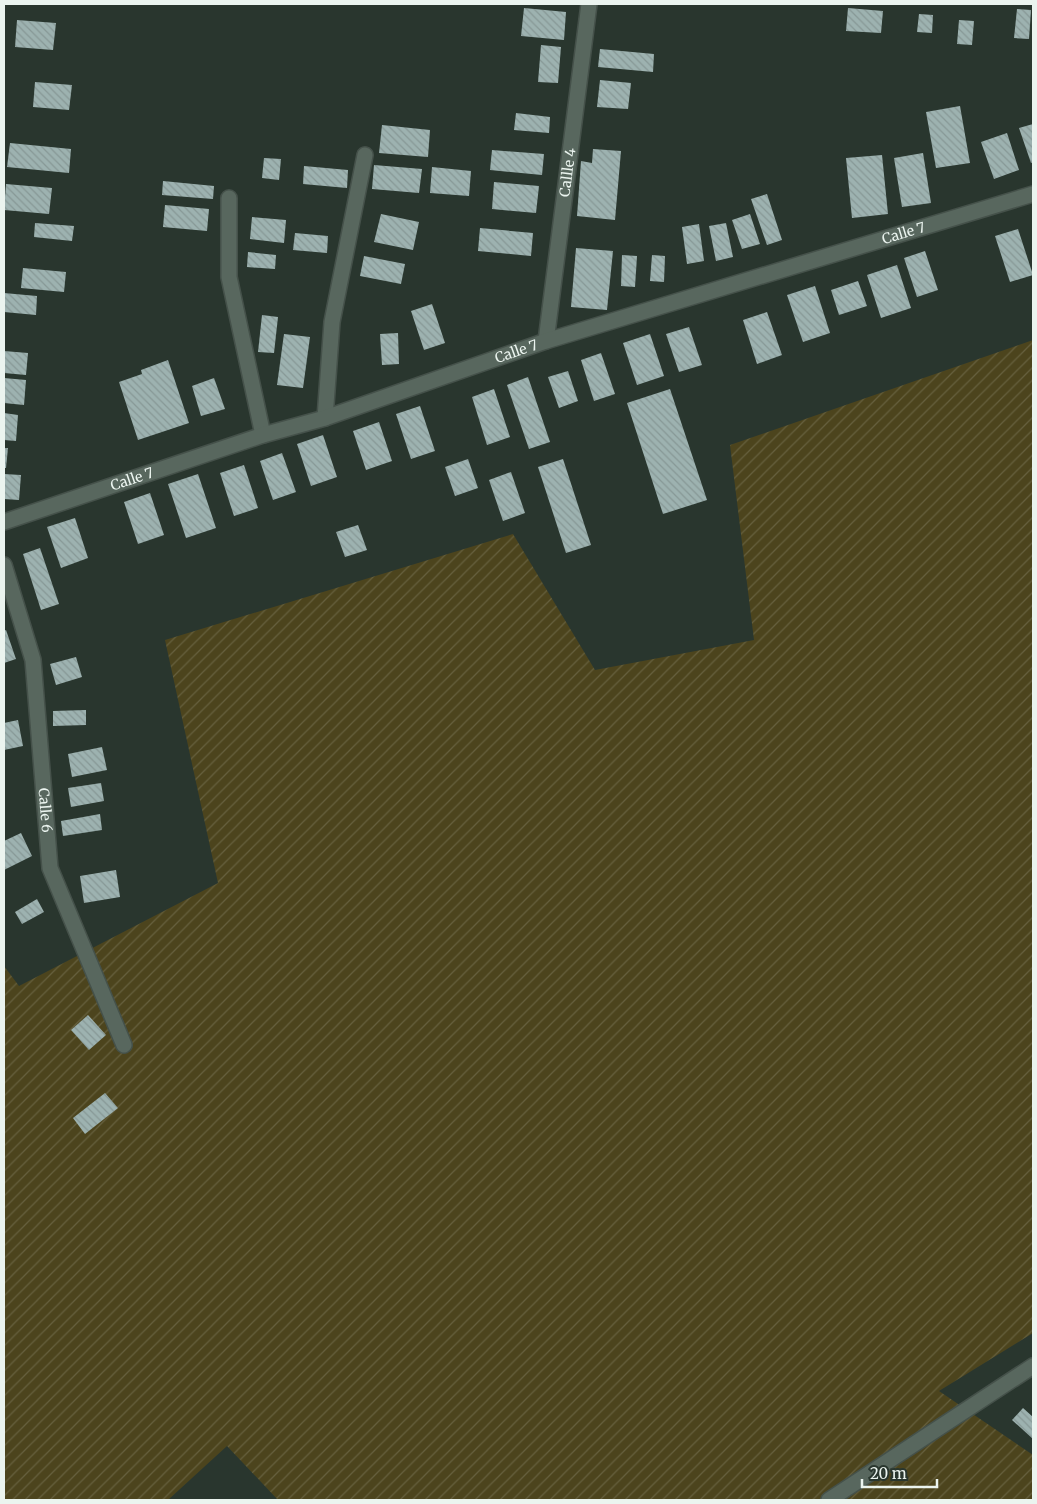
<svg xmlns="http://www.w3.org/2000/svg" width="1037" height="1504" viewBox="0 0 1037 1504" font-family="Merriweather,serif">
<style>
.garden{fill:url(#garden-furrows)}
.building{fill:url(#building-back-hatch)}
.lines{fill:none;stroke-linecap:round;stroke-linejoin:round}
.lane-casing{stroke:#45514a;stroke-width:18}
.street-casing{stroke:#45514a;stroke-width:18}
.lane{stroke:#58675e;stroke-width:15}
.street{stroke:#58675e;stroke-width:15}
.labels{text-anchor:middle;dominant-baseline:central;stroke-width:5;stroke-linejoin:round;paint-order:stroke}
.street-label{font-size:14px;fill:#ebf4ef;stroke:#29362e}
</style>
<defs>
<pattern id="garden-furrows" width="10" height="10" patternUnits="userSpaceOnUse" patternTransform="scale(1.25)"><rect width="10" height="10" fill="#4c441d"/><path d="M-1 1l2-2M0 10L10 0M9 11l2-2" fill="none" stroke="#66603e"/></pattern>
<pattern id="building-back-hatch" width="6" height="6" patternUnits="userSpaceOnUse" patternTransform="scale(1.25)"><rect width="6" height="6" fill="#9db2b0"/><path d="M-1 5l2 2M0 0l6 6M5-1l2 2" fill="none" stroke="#879896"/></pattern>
</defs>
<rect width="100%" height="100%" fill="#29362e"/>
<polygon class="garden" points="1033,340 1033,1333 939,1391 1033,1455 1033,1500 278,1500 227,1446 168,1500 4,1500 4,966 19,986 218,883 165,640 513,534 595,670 754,640 730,445"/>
<g class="building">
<polygon points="524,8 566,12 564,40 521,36"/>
<polygon points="848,8 883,11 881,33 846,31"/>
<polygon points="1017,9 1031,10 1029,39 1014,38"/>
<polygon points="919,14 933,15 932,33 917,32"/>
<polygon points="17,20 56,23 53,50 15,47"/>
<polygon points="959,20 974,21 972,45 957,44"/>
<polygon points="541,45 561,47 558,83 538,82"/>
<polygon points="600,49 654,54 653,72 598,67"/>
<polygon points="600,80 631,83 628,109 597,107"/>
<polygon points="35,82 72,85 69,110 33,107"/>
<polygon points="960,106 970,163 936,168 926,112"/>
<polygon points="516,113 550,117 549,133 514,130"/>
<polygon points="1033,124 1033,162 1031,163 1019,128"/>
<polygon points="382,125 430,130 428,157 379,153"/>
<polygon points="1007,133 1019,170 994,179 981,142"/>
<polygon points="10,143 71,149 69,173 7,167"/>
<polygon points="593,149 621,151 615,220 577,216 581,161 592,163"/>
<polygon points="492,150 544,154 542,175 490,170"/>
<polygon points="923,153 931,203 902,207 894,158"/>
<polygon points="882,155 888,214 852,218 846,158"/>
<polygon points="264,158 281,159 279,180 262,178"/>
<polygon points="374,165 422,169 419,193 372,189"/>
<polygon points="304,166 348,170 347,188 303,184"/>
<polygon points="432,167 471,171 469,196 430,193"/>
<polygon points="163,181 214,186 213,199 162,195"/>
<polygon points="494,182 539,186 536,213 492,209"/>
<polygon points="6,184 52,188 49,214 4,210"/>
<polygon points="767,194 782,240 767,245 751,199"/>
<polygon points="165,205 209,209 207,231 163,227"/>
<polygon points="381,214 419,222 413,250 374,242"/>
<polygon points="750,214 760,244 742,249 732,220"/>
<polygon points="252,217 286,220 284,243 250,239"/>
<polygon points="35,223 74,226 72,241 34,237"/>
<polygon points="726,223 733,257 716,261 709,226"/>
<polygon points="699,224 704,261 687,264 682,227"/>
<polygon points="480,228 533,233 531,256 478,251"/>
<polygon points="1018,229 1033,275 1010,282 995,236"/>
<polygon points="295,233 328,236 327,253 293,250"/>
<polygon points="576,248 613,251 607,310 571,307"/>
<polygon points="925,251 938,290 917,297 904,258"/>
<polygon points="248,252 276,255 275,269 247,267"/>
<polygon points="622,255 637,256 635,287 621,286"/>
<polygon points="652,255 665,256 664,282 650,281"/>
<polygon points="364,256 405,264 401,284 360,276"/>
<polygon points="897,265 911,308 881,318 867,275"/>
<polygon points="23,268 66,272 64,292 21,288"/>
<polygon points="858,281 867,306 839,315 831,290"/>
<polygon points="815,286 830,333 803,342 787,295"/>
<polygon points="4,293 37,296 36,315 4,312"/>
<polygon points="432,304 445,343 424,350 411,311"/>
<polygon points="767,312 782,355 757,364 743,320"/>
<polygon points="262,315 278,317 274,353 258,352"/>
<polygon points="689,327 702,365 679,372 666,334"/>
<polygon points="398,333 399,364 382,365 380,334"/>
<polygon points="284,334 310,337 303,388 277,385"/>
<polygon points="650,334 664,376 637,385 623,343"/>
<polygon points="4,351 28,353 26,375 4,373"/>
<polygon points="601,353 615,394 594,401 581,360"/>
<polygon points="168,360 189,423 138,440 119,382 142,374 141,370"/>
<polygon points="568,371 578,401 559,408 548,377"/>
<polygon points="528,377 550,442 529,449 507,385"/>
<polygon points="4,378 26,380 24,405 4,403"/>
<polygon points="214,378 225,409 201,416 192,386"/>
<polygon points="494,389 510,437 487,445 472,397"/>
<polygon points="670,389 707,500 663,514 627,403"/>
<polygon points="420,406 435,451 411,459 396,414"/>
<polygon points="4,413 18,415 16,441 4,440"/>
<polygon points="379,422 392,461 366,470 353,431"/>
<polygon points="323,435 337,477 311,486 297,444"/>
<polygon points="4,448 8,448 6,468 4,468"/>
<polygon points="282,453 296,492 273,500 260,461"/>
<polygon points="468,459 478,488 455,496 445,467"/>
<polygon points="563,459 591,545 566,553 538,467"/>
<polygon points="244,465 258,508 234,516 220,473"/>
<polygon points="511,472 525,513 503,521 489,480"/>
<polygon points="4,474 21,475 19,500 4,499"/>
<polygon points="198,474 216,528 186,538 168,484"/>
<polygon points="150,493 164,535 138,544 124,502"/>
<polygon points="75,518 88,558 61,568 47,527"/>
<polygon points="358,525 367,550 345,557 336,532"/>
<polygon points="40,548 59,604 41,610 23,554"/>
<polygon points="6,630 16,659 4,663 4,631"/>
<polygon points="76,657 82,677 56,685 50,664"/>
<polygon points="86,710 86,725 53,726 53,711"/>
<polygon points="18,720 23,746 4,750 4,723"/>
<polygon points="102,747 107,770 72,777 68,754"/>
<polygon points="101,783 104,801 71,807 68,788"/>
<polygon points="100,814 102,830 63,836 61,821"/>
<polygon points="21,833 32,856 4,870 4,841"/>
<polygon points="116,870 120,897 84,903 80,876"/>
<polygon points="37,899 44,912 22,924 15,912"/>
<polygon points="88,1015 106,1035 89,1050 71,1030"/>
<polygon points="105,1093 118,1108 85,1134 73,1118"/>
<polygon points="1023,1408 1033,1417 1033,1439 1012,1420"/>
</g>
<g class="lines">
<defs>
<g id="lane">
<polyline points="229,198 229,277 263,435"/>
<polyline points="325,418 332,322 365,155"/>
</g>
<g id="street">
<path id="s1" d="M 546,341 L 589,4"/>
<path id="s2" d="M 4,522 L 263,435 L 325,418 L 546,341 L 1033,194"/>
<path id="s3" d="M 4,565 L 33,660 L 50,868 L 124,1045"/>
<polyline points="829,1500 1033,1366"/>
</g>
</defs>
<use href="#lane" class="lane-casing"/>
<use href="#street" class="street-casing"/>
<use href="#lane" class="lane"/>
<use href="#street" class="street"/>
</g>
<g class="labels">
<g class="street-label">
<text stroke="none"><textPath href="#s1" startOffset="170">Callle 4</textPath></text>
<text stroke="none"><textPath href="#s2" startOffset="945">Calle 7</textPath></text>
<text stroke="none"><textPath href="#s2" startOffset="540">Calle 7</textPath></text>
<text stroke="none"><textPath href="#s2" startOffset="135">Calle 7</textPath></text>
<text stroke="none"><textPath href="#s3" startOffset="250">Calle 6</textPath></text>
</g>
</g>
<rect width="1037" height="1504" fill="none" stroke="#ebf4ef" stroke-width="10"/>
<path d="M862 1479v8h75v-8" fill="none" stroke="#ebf4ef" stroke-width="2.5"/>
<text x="870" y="1479" font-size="15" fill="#ebf4ef" stroke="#29362e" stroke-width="4" paint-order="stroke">20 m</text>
</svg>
